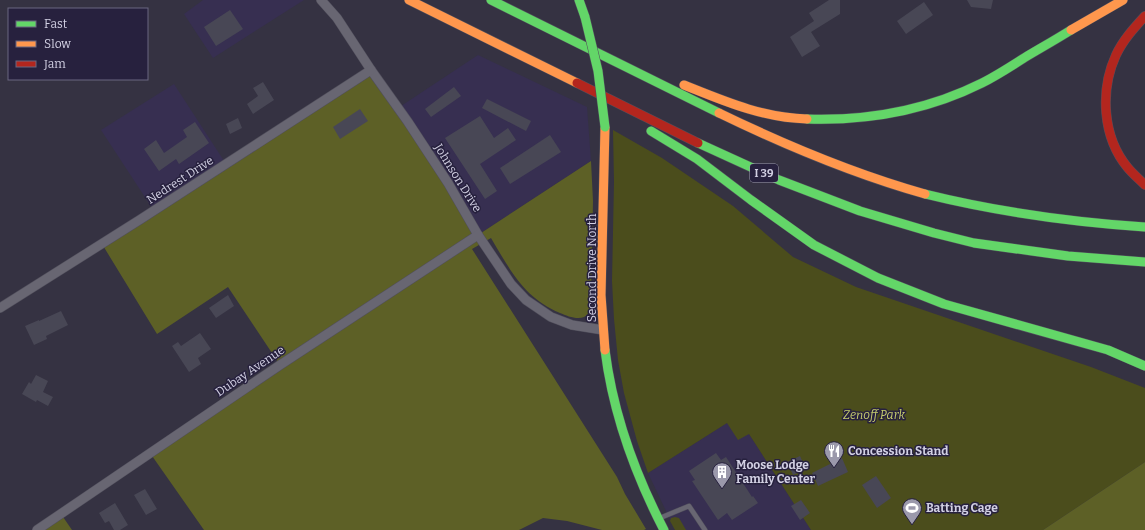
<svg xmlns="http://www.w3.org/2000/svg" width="1145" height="530" viewBox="0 0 1145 530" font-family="Bitter,serif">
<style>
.built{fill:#372f51}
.green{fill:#4b4d1c}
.forest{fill:#5d6026}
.building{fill:#484755}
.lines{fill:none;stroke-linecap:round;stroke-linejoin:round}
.lane-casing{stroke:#514f5c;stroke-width:5.5}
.street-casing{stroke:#514f5c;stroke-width:10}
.fast-casing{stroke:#514f5c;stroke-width:10}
.slow-casing{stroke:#514f5c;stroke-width:10}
.jam-casing{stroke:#514f5c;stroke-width:10}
.lane{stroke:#686672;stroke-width:4.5}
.street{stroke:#686672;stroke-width:9}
.fast{stroke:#63d668;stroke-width:9}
.slow{stroke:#ff974d;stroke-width:9}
.jam{stroke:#b3261e;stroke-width:9}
.fast-bridge-casing{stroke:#514f5c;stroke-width:10;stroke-linecap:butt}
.fast-bridge{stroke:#63d668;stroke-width:9}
.labels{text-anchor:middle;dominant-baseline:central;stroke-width:3;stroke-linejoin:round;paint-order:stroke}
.shield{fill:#27213e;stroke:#9f9cb2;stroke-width:1}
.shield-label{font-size:11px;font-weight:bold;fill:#d2d0e3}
.street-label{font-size:12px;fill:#d2d0e3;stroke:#27213e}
.park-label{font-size:12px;font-style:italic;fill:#c6cd6d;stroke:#27213e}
.poi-label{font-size:12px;font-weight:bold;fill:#d2d0e3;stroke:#27213e;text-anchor:start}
</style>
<rect width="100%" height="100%" fill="#353242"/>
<g class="built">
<polygon points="203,0 304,0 213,58 184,14"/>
<polygon points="478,55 587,107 591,161 478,235 398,108"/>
<polygon points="174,84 226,164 154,211 101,130"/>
<polygon points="727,423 749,434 811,530 675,530 648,473"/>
</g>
<g class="green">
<polygon points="613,130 662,158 733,206 793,257 856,287 1091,367 1145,388 1145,462 1043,530 811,530 749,434 738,440 727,423 648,473 637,441 624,393 618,360 614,319 612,281 614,182"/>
<polygon points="675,517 679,518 686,530 675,530 670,521 671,518"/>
</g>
<g class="forest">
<path d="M 371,70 L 478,235 L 591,161 L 593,201 L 591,295 C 592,303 592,312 584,317 C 577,320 567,316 560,313 C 524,298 510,270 491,238 L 472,249 L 617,477 L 625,494 L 646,529 L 644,530 L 602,530 L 567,521 L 543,518 L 519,530 L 204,530 L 150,453 L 280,365 L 228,287 L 157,334 L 102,244 Z"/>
<polygon points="1145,462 1145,530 1043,530"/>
<polygon points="61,514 72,530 37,530"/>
</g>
<g class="building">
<polygon points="829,0 840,0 840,14 811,32 820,46 802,57 790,37 814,21 809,13"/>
<polygon points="967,0 993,0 991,9 971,7"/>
<polygon points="924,2 933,15 906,34 897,21"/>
<polygon points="230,10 243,29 216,46 204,27"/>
<polygon points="263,82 274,100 253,114 247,104 258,96 253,88"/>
<polygon points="454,87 461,96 431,117 425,109"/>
<polygon points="487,99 531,121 526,131 482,108"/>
<polygon points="360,109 368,121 340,139 333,127"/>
<polygon points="480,116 494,138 508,128 516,140 480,164 497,191 485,199 445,138"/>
<polygon points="238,118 242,128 230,134 226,124"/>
<polygon points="195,122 209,143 179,164 176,159 159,171 144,149 156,140 164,153 187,137 183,130"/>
<polygon points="550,135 561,152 510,184 500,168"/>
<polygon points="228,295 234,306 216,318 209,308"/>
<polygon points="61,311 68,325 46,336 47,339 34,345 25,326 39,320 39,321"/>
<polygon points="200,333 211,349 198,358 201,364 189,372 172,346 178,342 181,346"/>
<polygon points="36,375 48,381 43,392 53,397 48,406 37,400 36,402 22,394 29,382 31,384"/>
<polygon points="716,453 721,460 726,457 752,497 753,496 758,503 732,520 727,513 718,520 692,481 695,480 689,471"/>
<polygon points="800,456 806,469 793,475 787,462"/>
<polygon points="842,458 848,472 818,486 812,473"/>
<polygon points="876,476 891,498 877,508 862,485"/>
<polygon points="145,489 157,509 146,515 134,495"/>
<polygon points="801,500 810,513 800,520 791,506"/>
<polygon points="115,503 128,525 120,530 114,530 109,521 105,523 99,513"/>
</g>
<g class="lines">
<defs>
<polyline id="lane" points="660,518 689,506 705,530"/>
<g id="street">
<polyline points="321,0 337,18 371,70 408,122 448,183 478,235 511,284 526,300 551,317 572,325 603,330"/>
<polyline points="0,308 141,219 371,70"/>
<polyline points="37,530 280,365 478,235"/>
</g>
<g id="fast">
<polyline points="491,0 719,113"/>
<polyline points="579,0 585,17"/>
<path d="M 807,119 C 869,121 926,111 982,83 C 996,76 1010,67 1024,58 C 1039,49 1055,40 1071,30"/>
<polyline points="651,131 697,159 751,200 814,245 878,278 944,304 1108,350 1145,366"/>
<polyline points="698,143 779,180 860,211 934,233 974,243 1068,256 1145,262"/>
<path d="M 925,194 C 998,212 1071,222 1145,227"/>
<path d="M 605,350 C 613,414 635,474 664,530"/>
</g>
<g id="slow">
<polyline points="409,0 577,83"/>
<polyline points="1071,30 1123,0"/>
<path d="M 684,85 C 724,101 763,118 807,119"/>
<path d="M 719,113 C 785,145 854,174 925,194"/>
<polyline points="605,127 601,295 605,350"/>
</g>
<g id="jam">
<path d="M 1145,16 C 1134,28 1123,40 1116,55 C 1100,90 1102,137 1128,168 C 1133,174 1139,179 1145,185"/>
<polyline points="577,83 698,143"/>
</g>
</defs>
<use href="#lane" class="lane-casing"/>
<use href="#street" class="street-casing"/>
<use href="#fast" class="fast-casing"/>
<use href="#slow" class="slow-casing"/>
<use href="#jam" class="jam-casing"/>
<use href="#lane" class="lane"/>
<use href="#street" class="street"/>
<use href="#fast" class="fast"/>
<use href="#slow" class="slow"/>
<use href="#jam" class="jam"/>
<defs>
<polyline id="fast-bridge" points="585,17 598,71 605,127"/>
</defs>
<use href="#fast-bridge" class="fast-bridge-casing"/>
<use href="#fast-bridge" class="fast-bridge"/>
</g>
<defs>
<symbol id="restaurant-pin" viewBox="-11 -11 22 30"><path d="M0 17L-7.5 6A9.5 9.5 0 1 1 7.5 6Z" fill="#9b99ab" stroke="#27213e"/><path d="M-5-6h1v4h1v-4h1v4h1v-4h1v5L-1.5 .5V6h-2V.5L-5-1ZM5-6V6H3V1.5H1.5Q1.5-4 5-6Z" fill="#fff"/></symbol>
<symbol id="building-pin" viewBox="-11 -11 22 30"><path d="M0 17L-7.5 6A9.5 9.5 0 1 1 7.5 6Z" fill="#9b99ab" stroke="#27213e"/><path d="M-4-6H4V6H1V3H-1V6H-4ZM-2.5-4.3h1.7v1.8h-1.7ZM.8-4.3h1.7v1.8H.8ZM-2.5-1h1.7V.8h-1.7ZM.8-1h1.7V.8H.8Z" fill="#fff"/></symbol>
<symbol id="stadium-pin" viewBox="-11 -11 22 30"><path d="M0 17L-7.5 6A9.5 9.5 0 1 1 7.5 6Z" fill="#9b99ab" stroke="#27213e"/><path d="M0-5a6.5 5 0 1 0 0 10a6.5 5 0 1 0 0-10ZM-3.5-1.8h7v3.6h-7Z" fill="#fff"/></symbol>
</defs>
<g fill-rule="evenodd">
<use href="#restaurant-pin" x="823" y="440" width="22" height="30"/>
<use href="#building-pin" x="711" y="461" width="22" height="30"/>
<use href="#stadium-pin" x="901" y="497" width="22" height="30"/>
</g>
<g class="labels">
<rect class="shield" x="750" y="164" width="28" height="18" rx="3"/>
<g class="shield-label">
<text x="764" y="173">I 39</text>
</g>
<g class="street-label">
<text transform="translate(458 178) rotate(58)">Johnson Drive</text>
<text transform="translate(180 180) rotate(-33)">Nedrest Drive</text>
<text transform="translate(592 268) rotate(-90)">Second Drive North</text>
<text transform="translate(250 371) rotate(-34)">Dubay Avenue</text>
</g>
<g class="park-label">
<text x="874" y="415">Zenoff Park</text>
</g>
<g class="poi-label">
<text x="848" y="451">Concession Stand</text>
<text x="736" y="465">Moose Lodge<tspan x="736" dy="14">Family Center</tspan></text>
<text x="926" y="508">Batting Cage</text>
</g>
</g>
<rect x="8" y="8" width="140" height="72" fill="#27213e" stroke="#6b6780"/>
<rect x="16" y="21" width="20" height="6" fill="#63d668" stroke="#6b6780"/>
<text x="44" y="28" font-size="12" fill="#d2d0e3">Fast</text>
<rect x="16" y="41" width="20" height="6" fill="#ff974d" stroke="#6b6780"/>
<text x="44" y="48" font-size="12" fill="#d2d0e3">Slow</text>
<rect x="16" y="61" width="20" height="6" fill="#b3261e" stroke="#6b6780"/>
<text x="44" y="68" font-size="12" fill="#d2d0e3">Jam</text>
</svg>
